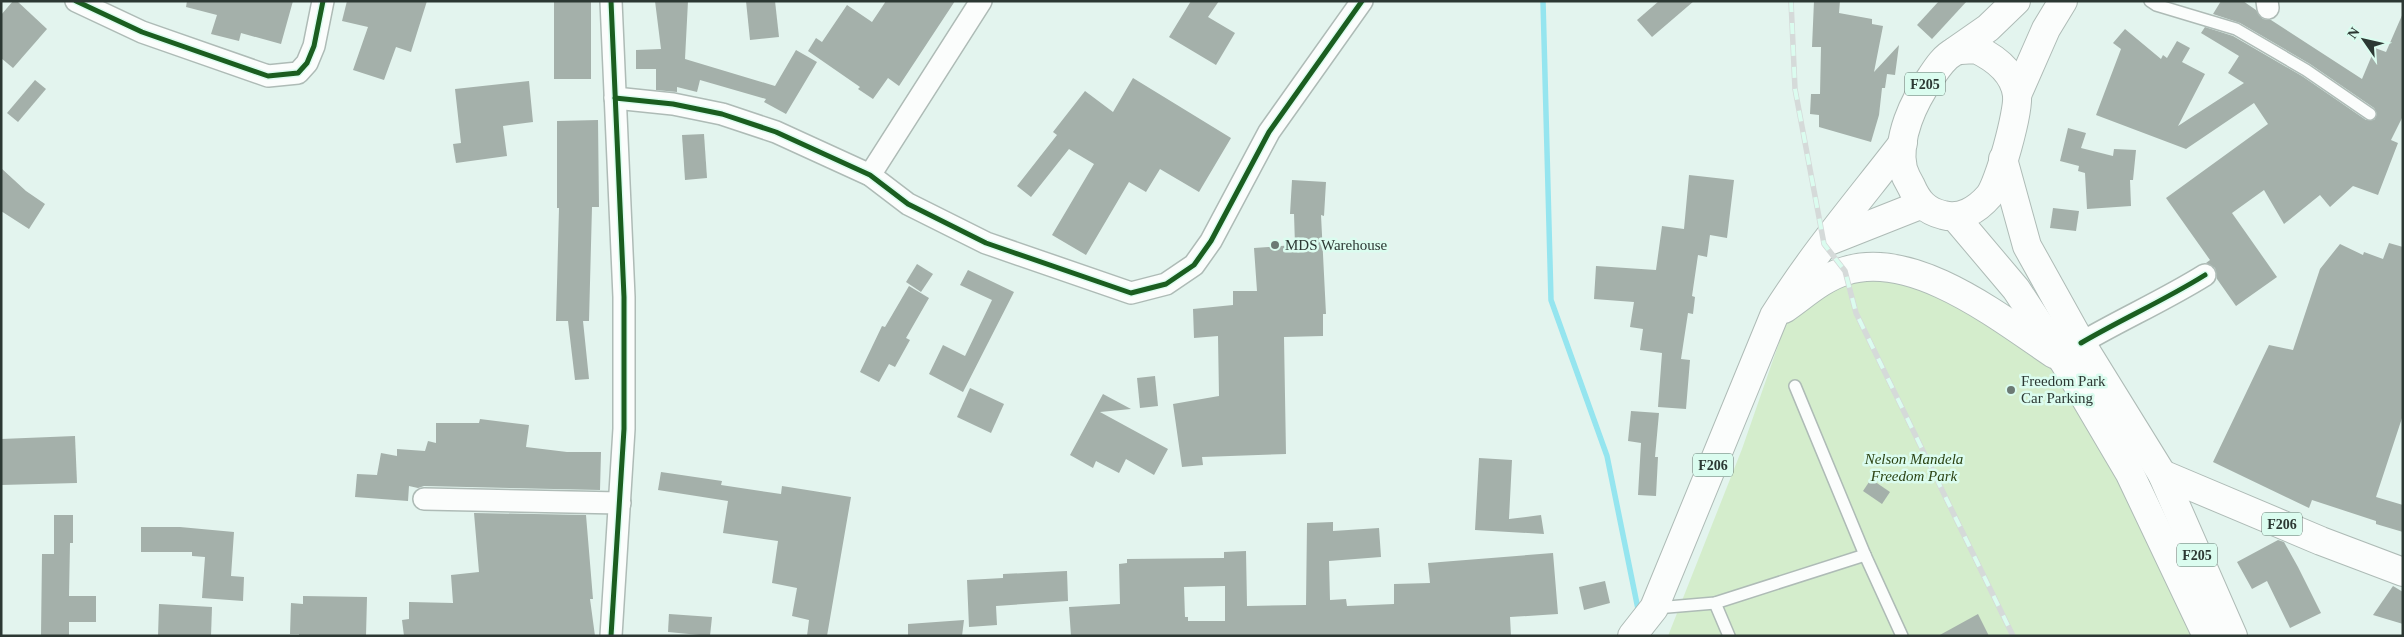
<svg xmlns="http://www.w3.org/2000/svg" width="2404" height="637" viewBox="0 0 2404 637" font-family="'Times New Roman',serif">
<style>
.green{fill:#d4edcc}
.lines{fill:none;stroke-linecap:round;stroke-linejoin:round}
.stream{stroke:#95e5ef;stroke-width:5.5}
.building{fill:#a4b0aa;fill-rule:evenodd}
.service-casing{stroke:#aebbb6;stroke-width:14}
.minor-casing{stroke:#aebbb6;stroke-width:24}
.primary-casing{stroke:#aebbb6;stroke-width:30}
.service{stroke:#fbfdfc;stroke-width:11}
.minor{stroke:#fbfdfc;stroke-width:21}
.primary{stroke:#fbfdfc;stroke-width:28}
.rail-casing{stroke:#d5dad9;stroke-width:5.5}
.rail{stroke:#dbfcef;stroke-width:4;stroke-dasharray:11;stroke-linecap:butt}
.cycleway-casing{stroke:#dbfcef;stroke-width:8}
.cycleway{stroke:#1b5e20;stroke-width:5}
.poi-dot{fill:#6c7a74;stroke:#dbfcef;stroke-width:2}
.labels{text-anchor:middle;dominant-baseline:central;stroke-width:5;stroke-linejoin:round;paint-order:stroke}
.shield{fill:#dbfcef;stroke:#60736b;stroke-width:1}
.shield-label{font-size:14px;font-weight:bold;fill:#2c3833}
.poi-label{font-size:15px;fill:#2c3833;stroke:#dbfcef;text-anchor:start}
.park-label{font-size:15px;font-style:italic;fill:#2b4313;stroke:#dbfcef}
</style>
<rect width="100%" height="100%" fill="#e3f4ee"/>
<polygon class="green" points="1861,257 1969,299 2065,370 2198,636 1668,636 1742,449 1802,277"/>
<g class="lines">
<polyline class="stream" points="1543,1 1551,300 1607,456 1639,614"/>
</g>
<g class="building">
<polygon points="13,1 17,1 47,29 13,68 1,58 1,15"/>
<polygon points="187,1 293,1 281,44 241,33 239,41 211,34 217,15 186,7"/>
<polygon points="347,1 427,1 411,52 396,47 384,80 353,70 368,27 342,21"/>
<rect x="554" y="1" width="37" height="78"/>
<polygon points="655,1 688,1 685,59 775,86 796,50 817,62 786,114 764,102 766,99 700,80 697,92 677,87 677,92 656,90 656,69 636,69 636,50 661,49"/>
<polygon points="746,1 775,1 779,37 750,40"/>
<polygon points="886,1 955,1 899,86 888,78 873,99 858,89 860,87 808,51 816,38 822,42 847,5 872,22"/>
<polygon points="1191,1 1219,1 1208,17 1235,33 1216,65 1169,37"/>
<polygon points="1659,1 1694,1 1652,37 1637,20"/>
<polygon points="1814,1 1840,1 1839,13 1872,19 1872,24 1883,26 1874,72 1899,45 1895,75 1887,74 1885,88 1882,88 1879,115 1871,142 1819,127 1819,115 1810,114 1811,94 1820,94 1821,47 1812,47"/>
<polygon points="1939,1 1967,1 1932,39 1917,25"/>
<polygon points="2221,1 2243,1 2256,10 2263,19 2271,20 2362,79 2375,48 2386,52 2403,13 2403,116 2391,140 2398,143 2378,195 2353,186 2330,207 2320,195 2284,224 2264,190 2232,213 2277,277 2236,306 2217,279 2215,268 2206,263 2210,260 2166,198 2268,124 2254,103 2186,149 2096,115 2121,49 2113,43 2125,29 2161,59 2163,55 2167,58 2177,41 2190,48 2182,62 2205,74 2178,126 2244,83 2228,73 2239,56 2201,33 2205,27 2233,36 2302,76 2366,120 2374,120 2377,114 2374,108 2310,64 2240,23 2213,14"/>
<polygon points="1133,78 1231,138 1199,192 1160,169 1146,192 1129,182 1086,255 1052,235 1094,164 1069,149 1031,197 1017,186 1057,135 1053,132 1085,91 1113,112"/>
<polygon points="35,80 46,89 18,122 7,113"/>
<polygon points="529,81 533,122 503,126 507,156 456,163 453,144 461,143 455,89"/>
<polygon points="598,120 599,207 592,207 589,321 583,321 589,379 575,380 568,321 556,321 559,208 557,208 557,121"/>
<polygon points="2068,128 2086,133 2081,148 2113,156 2114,149 2136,150 2133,180 2130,180 2131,206 2087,209 2085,173 2078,171 2079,166 2060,161"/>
<polygon points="704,134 707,178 685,180 682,135"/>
<polygon points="1,168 26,191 45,204 29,229 1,211"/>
<polygon points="1689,175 1734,180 1727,238 1710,235 1707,257 1698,255 1692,296 1695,297 1693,314 1688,313 1681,359 1690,360 1686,409 1658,407 1662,353 1640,350 1643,329 1630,327 1634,302 1594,299 1596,266 1656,270 1662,226 1684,229"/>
<polygon points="1292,180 1326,182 1324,216 1321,215 1326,314 1323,314 1323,336 1284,337 1286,454 1202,457 1203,465 1182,467 1173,404 1219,396 1218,336 1194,338 1193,309 1233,305 1233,291 1257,291 1254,248 1295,245 1294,214 1290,214"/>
<polygon points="2053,208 2079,211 2076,231 2050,228"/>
<polygon points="2389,243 2403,247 2403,415 2376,497 2403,505 2403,532 2376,524 2376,521 2312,500 2309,508 2213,462 2269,345 2293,350 2320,269 2340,244 2363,255 2364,252 2383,259"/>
<polygon points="917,264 933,274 921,292 906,282"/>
<polygon points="968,270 1014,292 963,392 929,374 943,345 965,356 992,300 960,285"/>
<polygon points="909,286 929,298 906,338 910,340 895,367 889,364 879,382 860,372 882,326 885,327"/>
<polygon points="1155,376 1158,406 1140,408 1137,378"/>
<polygon points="970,388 1004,404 991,433 957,417"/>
<polygon points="1103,394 1131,409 1100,412 1168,449 1154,475 1126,459 1119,473 1096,461 1093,468 1070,455"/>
<polygon points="1631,411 1659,413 1655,457 1658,457 1656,496 1638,495 1641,443 1628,441"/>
<polygon points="480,419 529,425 526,447 567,452 601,452 600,490 424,486 418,488 409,486 408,501 355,497 357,474 377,475 381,453 397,456 397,449 425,451 428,441 436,443 436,423 479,423"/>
<polygon points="75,436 77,483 1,485 1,439"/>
<polygon points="1479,458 1512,460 1509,519 1541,515 1544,534 1475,530"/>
<polygon points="661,472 722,481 721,485 781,494 782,486 851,497 827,636 807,636 809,620 792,616 797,588 772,583 778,541 723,533 728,501 658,490"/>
<polygon points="1871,479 1890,492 1882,504 1863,491"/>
<polygon points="474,513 586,515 593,599 590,599 595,636 404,636 402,620 409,619 409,602 453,603 451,575 479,572"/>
<polygon points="54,515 73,515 73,543 70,543 69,596 96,596 96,622 69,622 69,636 41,636 42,554 54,554"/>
<path d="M 1333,522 L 1333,531 L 1379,528 L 1381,557 L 1329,561 L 1330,600 L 1346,599 L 1347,606 L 1394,604 L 1394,584 L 1430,583 L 1428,563 L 1553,553 L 1558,614 L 1510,617 L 1511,636 L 1071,636 L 1069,607 L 1120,604 L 1119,564 L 1127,563 L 1127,559 L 1224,558 L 1224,552 L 1246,551 L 1247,606 L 1306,605 L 1307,523 ZM 1225,586 L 1225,621 L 1188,621 L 1188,617 L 1185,617 L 1184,587 Z"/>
<polygon points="141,527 180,527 234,532 231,576 244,577 243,601 202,598 205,557 192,556 192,552 141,552"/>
<polygon points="2278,540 2284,542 2298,567 2321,613 2290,628 2267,581 2252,589 2237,562"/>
<polygon points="1067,571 1068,601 996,606 997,625 969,627 967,580 1003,578 1003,574"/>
<polygon points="1605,581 1610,603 1584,610 1579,587"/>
<polygon points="2393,586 2403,592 2403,624 2373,615"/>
<polygon points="303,596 367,597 366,636 299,636 299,634 290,634 291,603 303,604"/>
<polygon points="159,604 212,607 211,636 158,636"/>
<polygon points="669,614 712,617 710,636 668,632"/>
<polygon points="1978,614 1989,636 1938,636"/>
<polygon points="964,620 962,636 908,636 908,624"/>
</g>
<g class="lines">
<defs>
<g id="service">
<polyline points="2150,1 2156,5 2236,29 2306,70 2370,114"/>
<polyline points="1795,386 1865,555 1902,636"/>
<polyline points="1715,603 1729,636"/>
<polyline points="1656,608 1715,603 1865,555"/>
</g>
<g id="minor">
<polyline points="76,1 142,32 268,76 298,73 307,63 314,46 323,1"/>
<polyline points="2267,1 2268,8"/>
<polyline points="615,98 673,104 722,114 776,132 870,175 908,204 986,243 1131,293 1166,284 1194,265 1211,241 1269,132 1362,1"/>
<polyline points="870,175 981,1"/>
<path d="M 2081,343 C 2122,319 2165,300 2205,275"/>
<polyline points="424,499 620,503"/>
<polyline points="611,636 624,429 624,297 611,1"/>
</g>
<g id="primary">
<path d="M 1976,49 C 1995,58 2014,72 2017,95 C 2019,111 1999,184 1989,196 C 1977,210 1960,220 1943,215 C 1926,211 1918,202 1911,186 C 1908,181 1905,175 1903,169 C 1896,138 1914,101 1931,77 C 1937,68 1944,57 1954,52 C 1959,49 1970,50 1976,49 Z"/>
<polyline points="1955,51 1988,28 2016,1"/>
<polyline points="2017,95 2046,29 2063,1"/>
<polyline points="2003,159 2027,246 2081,343 2162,474 2233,636"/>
<polyline points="1956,218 2016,289 2064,362 2130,474 2207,636"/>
<polyline points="1829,241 1920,205"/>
<path d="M 1784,309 C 1803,296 1822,278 1845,271 C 1914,249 2000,318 2054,354"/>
<polyline points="2162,474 2321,541 2403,572"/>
<path d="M 1632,636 L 1654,608 L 1774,316 C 1812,255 1859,200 1903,143"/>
</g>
</defs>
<use href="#service" class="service-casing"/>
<use href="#minor" class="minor-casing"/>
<use href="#primary" class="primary-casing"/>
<use href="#service" class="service"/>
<use href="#minor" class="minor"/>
<use href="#primary" class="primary"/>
<defs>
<polyline id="rail" points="1791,1 1795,89 1824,244 1845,271 1856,313 2013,636"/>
</defs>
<use href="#rail" class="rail-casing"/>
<use href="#rail" class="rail"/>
<defs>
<g id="cycleway">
<polyline points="76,1 142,32 268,76 298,73 307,63 314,46 323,1"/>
<polyline points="615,98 673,104 722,114 776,132 870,175 908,204 986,243 1131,293 1166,284 1194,265 1211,241 1269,132 1362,1"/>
<path d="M 2081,343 C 2122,319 2165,300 2205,275"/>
<polyline points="611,636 624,429 624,297 611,1"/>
</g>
</defs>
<use href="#cycleway" class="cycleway-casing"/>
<use href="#cycleway" class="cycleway"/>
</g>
<g class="poi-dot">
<circle cx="1275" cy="245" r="5"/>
<circle cx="2011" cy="390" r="5"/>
</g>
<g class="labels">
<g class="shield">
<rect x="1905" y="72.5" width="40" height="23" rx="4"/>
<rect x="1693" y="453.5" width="40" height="23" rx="4"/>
<rect x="2262" y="512.5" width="40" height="23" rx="4"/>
<rect x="2177" y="543.5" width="40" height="23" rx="4"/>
</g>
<g class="shield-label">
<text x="1925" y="84">F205</text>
<text x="1713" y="465">F206</text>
<text x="2282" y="524">F206</text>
<text x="2197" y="555">F205</text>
</g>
<g class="poi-label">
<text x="1285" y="245">MDS Warehouse</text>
<text x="2021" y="381">Freedom Park<tspan x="2021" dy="17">Car Parking</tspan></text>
</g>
<g class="park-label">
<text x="1914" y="459">Nelson Mandela<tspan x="1914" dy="17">Freedom Park</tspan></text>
</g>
</g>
<rect width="2404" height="637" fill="none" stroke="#2c3833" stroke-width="5"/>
<g transform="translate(2364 40) rotate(304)" stroke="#dbfcef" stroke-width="4" paint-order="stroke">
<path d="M0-4L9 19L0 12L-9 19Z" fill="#2c3833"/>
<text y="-8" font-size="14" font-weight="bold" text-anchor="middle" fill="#2c3833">N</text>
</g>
</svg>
